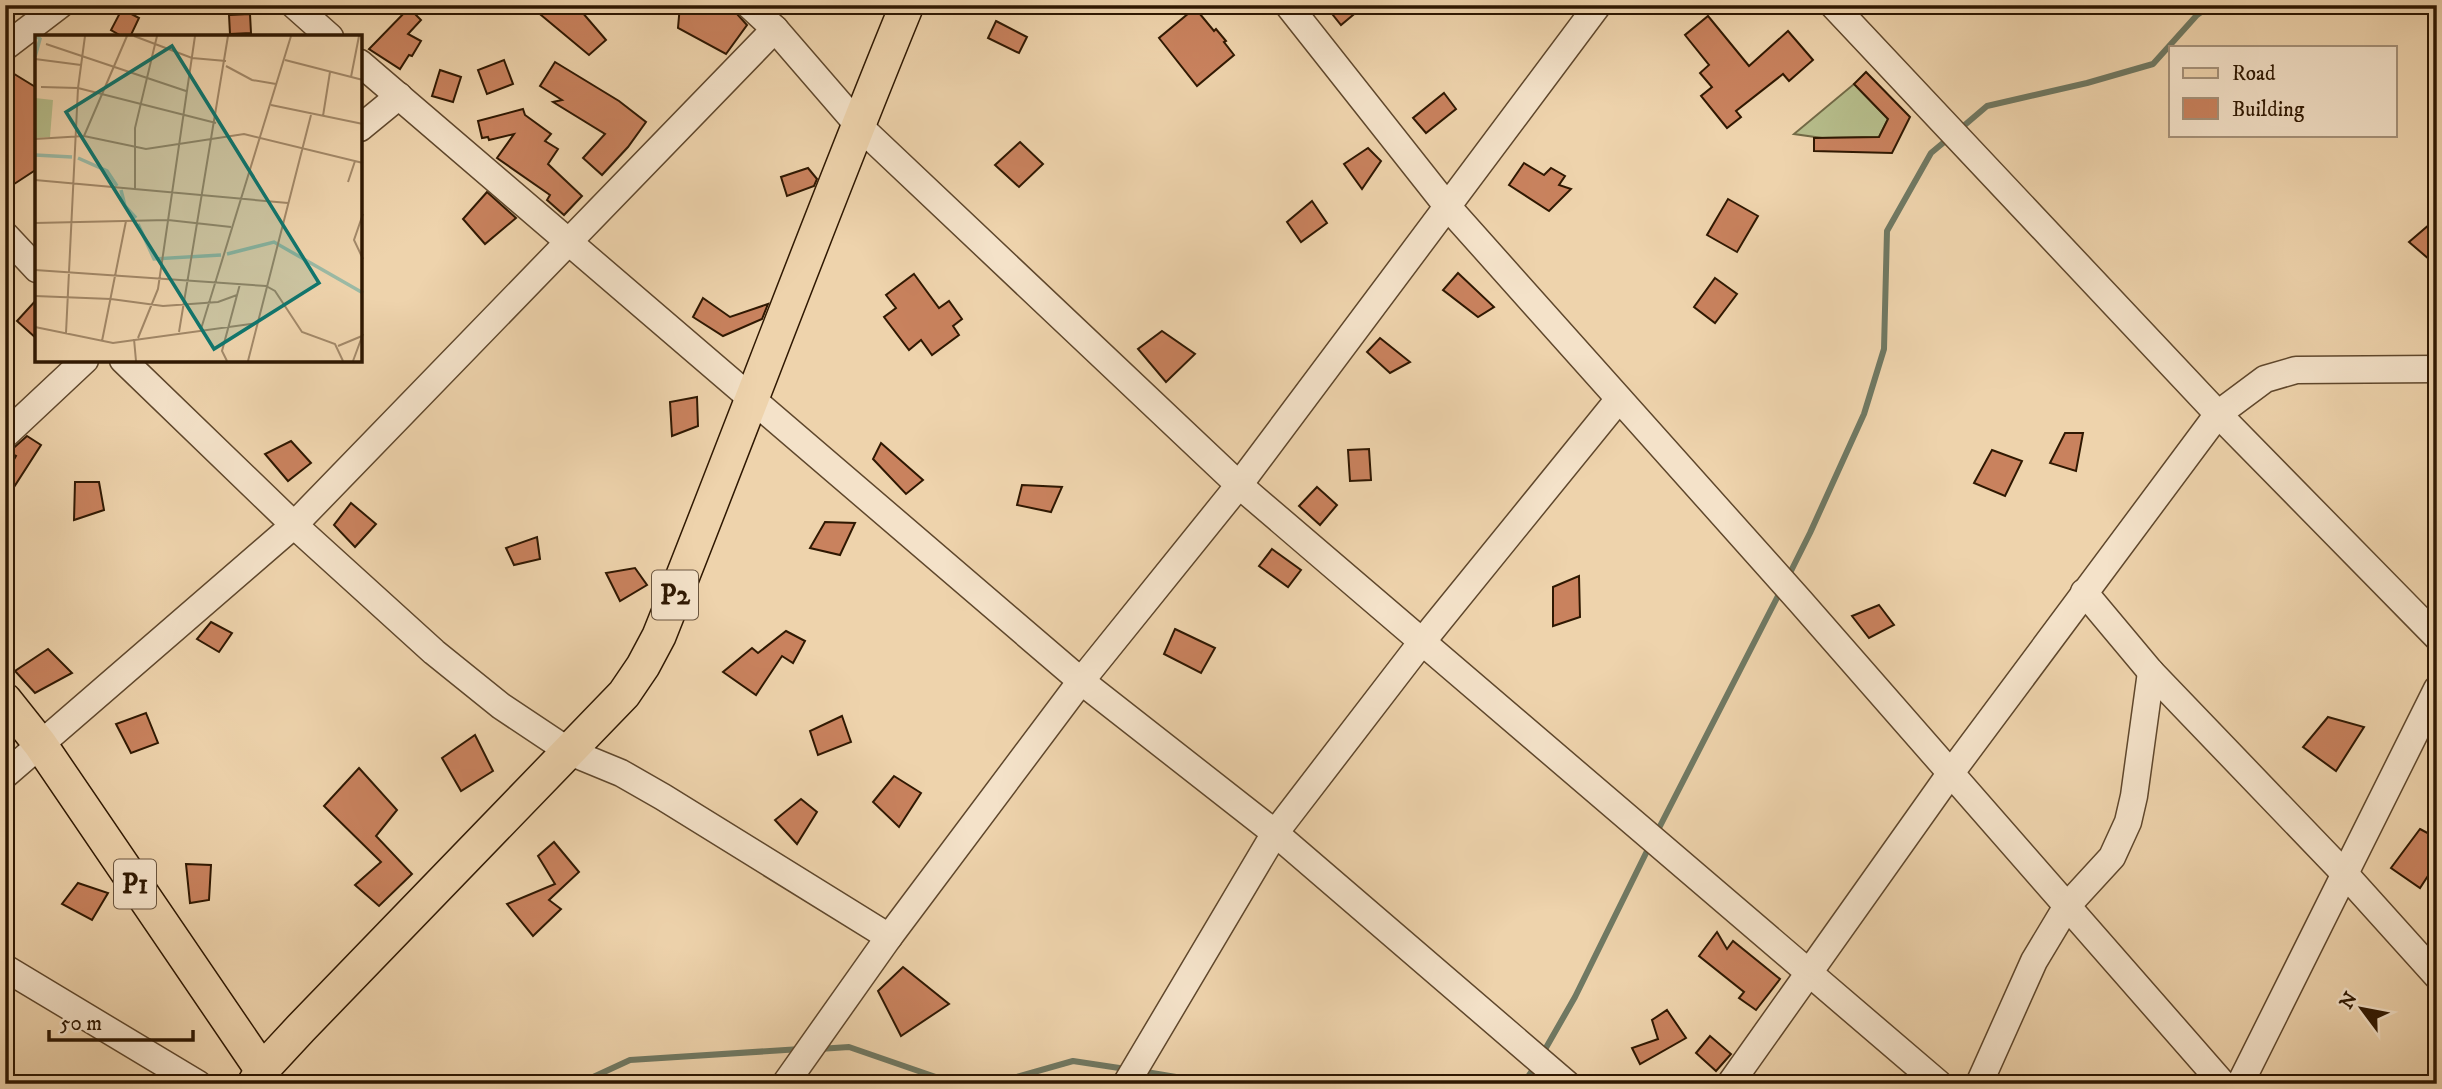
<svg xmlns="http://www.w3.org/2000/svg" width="2442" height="1089" viewBox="0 0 2442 1089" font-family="'IM FELL DW Pica',serif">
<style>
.green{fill:#b6bd8b;stroke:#726a46;stroke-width:2}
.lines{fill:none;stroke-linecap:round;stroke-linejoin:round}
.stream{stroke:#707963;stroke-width:6}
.building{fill:#c9825e;stroke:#2f1802;stroke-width:2}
.minor-casing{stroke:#5f472c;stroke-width:29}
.major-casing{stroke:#2f1802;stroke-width:36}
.minor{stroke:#f4e2c9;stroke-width:26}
.major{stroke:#eed3ac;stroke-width:33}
.labels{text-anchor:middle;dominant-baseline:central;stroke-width:5;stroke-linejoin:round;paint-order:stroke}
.shield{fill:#f4e2c9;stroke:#6a553e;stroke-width:2}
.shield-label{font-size:28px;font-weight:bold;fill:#2f1802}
.inset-river{fill:none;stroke:#9bb9a4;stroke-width:3.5}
.inset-road{fill:none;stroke:#a28868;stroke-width:2}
.view{fill:#0f766e;fill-opacity:0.15;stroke:#0f766e;stroke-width:3.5}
.inset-edge{fill:none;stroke:#2f1802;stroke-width:3.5}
</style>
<rect width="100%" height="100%" fill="#eed3ac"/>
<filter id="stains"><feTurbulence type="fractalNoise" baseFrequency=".00286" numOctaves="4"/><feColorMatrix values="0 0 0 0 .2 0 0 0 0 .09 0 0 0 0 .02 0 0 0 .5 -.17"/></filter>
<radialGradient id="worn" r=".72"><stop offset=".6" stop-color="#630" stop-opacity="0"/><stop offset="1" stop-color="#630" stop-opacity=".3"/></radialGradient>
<polygon class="green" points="1854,84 1888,119 1879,137 1822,138 1794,134"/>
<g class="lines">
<g class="stream">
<polyline points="1960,129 1987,106 2087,83 2153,64 2197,15 2211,5"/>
<polyline points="1788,577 1810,533 1864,414 1884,349 1887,231 1931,153 1949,138"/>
<polyline points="1657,832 1781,590"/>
<polyline points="819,1049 849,1047 956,1084"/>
<polyline points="1543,1053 1575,997 1650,845"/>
<polyline points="1140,1071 1218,1084"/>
<polyline points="578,1084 630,1060 801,1049"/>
<polyline points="992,1084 1073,1061 1126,1069"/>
<polyline points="1523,1084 1536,1065"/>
</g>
</g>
<g class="building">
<polygon points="529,5 576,5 606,40 589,55"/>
<polygon points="680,5 729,5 747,25 726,54 678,28"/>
<polygon points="1325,5 1365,5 1341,25"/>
<polygon points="409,8 421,20 408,34 421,41 412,56 409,55 400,69 369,49"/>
<polygon points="1195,8 1214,31 1216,29 1226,41 1224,42 1234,55 1197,86 1159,38"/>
<polygon points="122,9 139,18 130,37 123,37 111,30"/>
<polygon points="250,14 251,33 230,34 229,15"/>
<polygon points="1708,16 1749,66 1788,31 1813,60 1789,81 1783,74 1736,111 1741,117 1727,128 1701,96 1712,87 1700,73 1709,65 1685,35"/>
<polygon points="996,21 1027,37 1019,53 988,38"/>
<polygon points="504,60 513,84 487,94 478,70"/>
<polygon points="555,62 619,101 646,122 628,147 602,175 583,158 605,134 553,102 562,100 540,86"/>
<polygon points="440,70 461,77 453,102 432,96"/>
<polygon points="11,72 37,88 37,169 5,190 5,116 11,99 5,96 5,82"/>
<polygon points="1866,72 1910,117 1892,153 1814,151 1814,138 1879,137 1888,119 1854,84"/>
<polygon points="1444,93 1456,109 1426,133 1413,118"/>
<polygon points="523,109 525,115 551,134 545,141 558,149 548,164 582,196 564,215 547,200 550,195 497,158 514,134 489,140 488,137 482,138 478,121"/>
<polygon points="1020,142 1043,164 1019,187 995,165"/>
<polygon points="1368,148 1381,161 1362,189 1344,164"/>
<polygon points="1524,163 1544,175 1551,168 1565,176 1559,185 1571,189 1549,211 1509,185"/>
<polygon points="808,168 817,179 814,186 787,196 781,177"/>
<polygon points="487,192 516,218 485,244 463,219"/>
<polygon points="1728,199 1758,216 1737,252 1707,235"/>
<polygon points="1312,201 1327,223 1301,242 1287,222"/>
<polygon points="2437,218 2437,266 2409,242"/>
<polygon points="1458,273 1494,307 1478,317 1443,290"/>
<polygon points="914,274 939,308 949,301 962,319 953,326 959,335 932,355 921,340 909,350 884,317 896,308 886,295"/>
<polygon points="1715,278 1737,294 1715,323 1694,307"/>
<polygon points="703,298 730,317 768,304 762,319 723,336 693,317"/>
<polygon points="37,299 37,339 17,321"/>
<polygon points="1162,331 1195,354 1166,382 1138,349"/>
<polygon points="1380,338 1410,362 1390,373 1367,352"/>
<polygon points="697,397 698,426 672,436 670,402"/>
<polygon points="2065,433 2083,433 2076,471 2050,463"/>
<polygon points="27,436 41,445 5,501 5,476 16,456 9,452"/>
<polygon points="291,441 311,463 288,481 265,454"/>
<polygon points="881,443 923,480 906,494 873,459"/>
<polygon points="1369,449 1371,480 1350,481 1348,450"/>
<polygon points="1992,450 2022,461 2005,496 1974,483"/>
<polygon points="75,482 99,482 104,510 74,520"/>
<polygon points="1022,485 1062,487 1051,512 1017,505"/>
<polygon points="1317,487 1337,505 1320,525 1299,506"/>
<polygon points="351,503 376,524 355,547 334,525"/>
<polygon points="825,522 855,523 840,555 810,548"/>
<polygon points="537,537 540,559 514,565 506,548"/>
<polygon points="1272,549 1301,570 1288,587 1259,566"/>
<polygon points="635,568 647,585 620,601 606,573"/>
<polygon points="1579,576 1580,617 1553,626 1553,587"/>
<polygon points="1879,605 1894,625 1869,638 1852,616"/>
<polygon points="211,622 232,633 219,652 197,639"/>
<polygon points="1175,629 1215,648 1201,673 1164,654"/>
<polygon points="786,631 805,641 793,663 782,656 756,695 723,672 752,648 758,653"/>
<polygon points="48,649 72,673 35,693 15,671"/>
<polygon points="146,713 158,743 131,753 116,724"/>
<polygon points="842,716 851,742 818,755 810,731"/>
<polygon points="2328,717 2364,727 2336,771 2303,747"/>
<polygon points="475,735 493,771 461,791 442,758"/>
<polygon points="359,768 397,810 376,836 412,874 379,906 355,885 381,862 324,806"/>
<polygon points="894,776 921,793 899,827 873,802"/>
<polygon points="801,799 817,812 797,844 775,820"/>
<polygon points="2420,829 2437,838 2437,862 2420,888 2391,868"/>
<polygon points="554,842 579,872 549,900 561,909 533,936 507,904 555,884 538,856"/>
<polygon points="186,864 211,865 209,900 190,903"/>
<polygon points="78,883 108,893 92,920 62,904"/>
<polygon points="1717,932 1727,949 1733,941 1780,979 1756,1010 1739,998 1744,992 1699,956"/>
<polygon points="903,967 949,1004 901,1036 878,991"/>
<polygon points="1667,1010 1686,1038 1640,1064 1632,1048 1658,1039 1652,1020"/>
<polygon points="1710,1036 1731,1054 1716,1071 1696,1053"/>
</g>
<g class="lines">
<defs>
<g id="minor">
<polyline points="294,5 330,37"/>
<polyline points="749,5 775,29 858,125 1239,485 1939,1084"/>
<polyline points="1288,5 1447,206 1800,601 2223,1084"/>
<polyline points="1833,5 2218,414 2437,637"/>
<polyline points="5,47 60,5"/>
<polyline points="360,63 1081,681 1275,833 1567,1084"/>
<polyline points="360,128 399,96"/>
<polyline points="5,235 37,269"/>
<polyline points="123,360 294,525 434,652 501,706 570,752 621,773 663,797 889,937"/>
<polyline points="5,435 85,360"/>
<polyline points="2084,592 2151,672 2345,874 2437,976"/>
<polyline points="5,775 294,525 775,29"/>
<polyline points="5,968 198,1084"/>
<polyline points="785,1084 889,937 1081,681 1239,485 1598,5"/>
<polyline points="1126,1084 1275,833 1421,643 1619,399"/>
<polyline points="1730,1084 1950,774 2218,414 2265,379 2296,370 2437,369"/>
<polyline points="1979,1084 2034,961 2067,906 2112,857 2128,822 2134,796 2151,672"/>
<polyline points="2240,1084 2437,689"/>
</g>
<g id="major">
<polyline points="5,700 40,744 262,1070"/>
<path d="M 254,1084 L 262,1070 L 301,1028 L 624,694 L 643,666 L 659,636 C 743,426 821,214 907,5"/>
</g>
</defs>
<use href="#minor" class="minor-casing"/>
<use href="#major" class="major-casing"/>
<use href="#minor" class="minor"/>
<use href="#major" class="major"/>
</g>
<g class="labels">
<g class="shield">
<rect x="652" y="570.5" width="46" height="49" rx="5"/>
<rect x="114" y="859.5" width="42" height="49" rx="5"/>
</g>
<g class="shield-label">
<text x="675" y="595">P2</text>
<text x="135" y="884">P1</text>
</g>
</g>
<g transform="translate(35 35)">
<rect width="327" height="327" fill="#eed3ac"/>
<path d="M 0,63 L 18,65 L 15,102 L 0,103 Z" fill="#b6bd8b"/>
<path class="inset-river" d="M 0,22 L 5,4 L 1,1M 0,120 L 37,122M 43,123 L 72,136 L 82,151M 86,155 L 90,171 L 101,183M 103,189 L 119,224 L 186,220M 192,219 L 239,207 L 328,258"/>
<path class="inset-road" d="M 99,1 L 157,23 L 191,26M 11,9 L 151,56M 0,24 L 46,30M 250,25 L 328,45M 191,31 L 217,45 L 241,49M 316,42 L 324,1M 6,52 L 43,53 L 181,88M 236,70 L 328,89M 288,81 L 295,37M 49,101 L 92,1M 0,104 L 49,101 L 111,114 L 209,99 L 328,128M 0,145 L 253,168M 313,147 L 320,126M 100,154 L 100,93 L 122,1M 328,179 L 319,205 L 328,224M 0,188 L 133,185 L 196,192M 0,235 L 231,251 L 240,256 L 267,297 L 300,309 L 308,326M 0,261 L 76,264 L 128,271 L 183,267 L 202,260M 0,292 L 78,308 L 222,288M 166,294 L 256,1M 144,297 L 193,1M 31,298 L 43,53 L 50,1M 103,303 L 123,254 L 160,1M 99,304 L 101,326M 67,306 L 91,186M 303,311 L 327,301M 192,326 L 187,316 L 205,249M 213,326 L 276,80M 318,326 L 328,299"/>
<path class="view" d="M 137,11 L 284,248 L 179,314 L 31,77 Z"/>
<rect width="327" height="327" class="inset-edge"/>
</g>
<rect width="2442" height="1089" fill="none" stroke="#eed3ac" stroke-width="28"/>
<rect x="7" y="7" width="2428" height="1075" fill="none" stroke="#2f1802" stroke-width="3.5"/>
<rect x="14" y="14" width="2414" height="1061" fill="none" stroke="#2f1802" stroke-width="2"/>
<rect x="2169" y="46" width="228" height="91" fill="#f4e2c9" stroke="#a59179" stroke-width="2"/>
<rect x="2183" y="68" width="35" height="10" fill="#eed3ac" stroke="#a59179" stroke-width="2"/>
<text x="2232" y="80" font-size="21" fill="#2f1802">Road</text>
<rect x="2183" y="98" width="35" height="21" fill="#c9825e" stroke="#a59179" stroke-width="2"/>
<text x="2232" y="116" font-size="21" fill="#2f1802">Building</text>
<g transform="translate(2362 1009) rotate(302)" stroke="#f4e2c9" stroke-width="5" paint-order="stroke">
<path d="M0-5L12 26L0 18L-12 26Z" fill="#2f1802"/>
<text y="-10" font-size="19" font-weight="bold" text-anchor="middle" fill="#2f1802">N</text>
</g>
<path d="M49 1030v10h144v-10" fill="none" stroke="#2f1802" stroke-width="3.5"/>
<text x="60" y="1030" font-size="21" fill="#2f1802" stroke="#f4e2c9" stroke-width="5" paint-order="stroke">50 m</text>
<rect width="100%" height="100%" filter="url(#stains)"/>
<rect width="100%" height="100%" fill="url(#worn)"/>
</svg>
